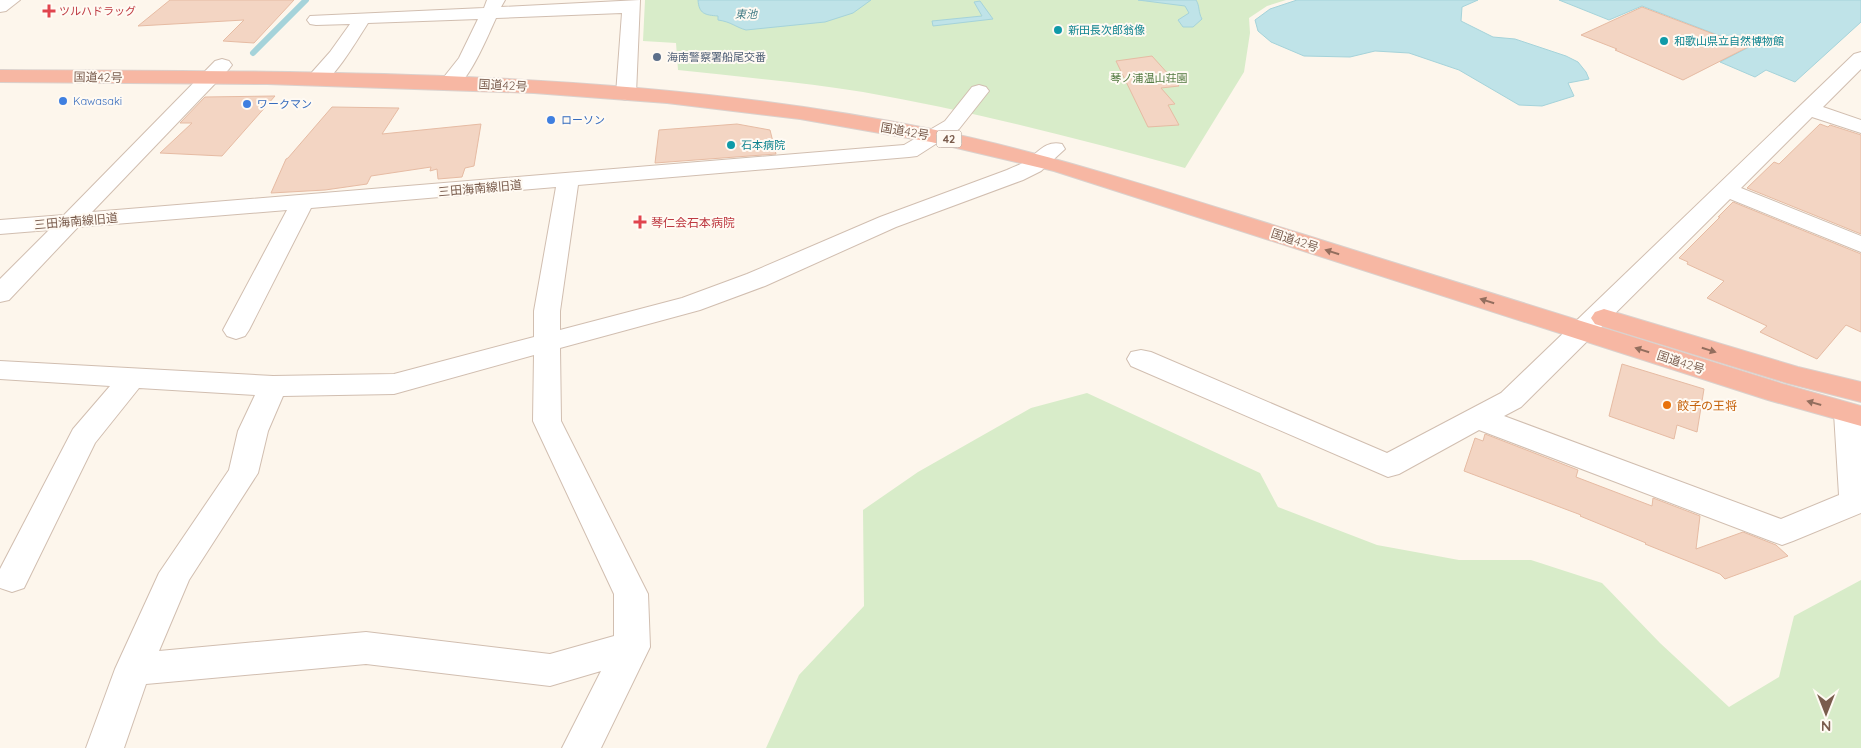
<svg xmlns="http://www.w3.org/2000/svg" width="1861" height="748" viewBox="0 0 1861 748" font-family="Quicksand,'Noto Sans JP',sans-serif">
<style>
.green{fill:#d8ecc9}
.water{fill:#bfe3e8;stroke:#a5d3da}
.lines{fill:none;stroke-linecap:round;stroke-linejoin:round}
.stream{stroke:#a5d3da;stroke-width:6}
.building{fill:#f3d5c3;stroke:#e6bba3}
.minor-casing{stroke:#d1beb0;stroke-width:2}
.highway-casing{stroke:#dad1cd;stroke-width:2}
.minor{fill:#fff;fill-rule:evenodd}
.highway{fill:#f7b7a3;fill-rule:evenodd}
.oneway{fill:#936e5e}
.health-dot{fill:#e0444e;stroke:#fffaf3;stroke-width:2}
.culture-dot{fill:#0f9aa8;stroke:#fffaf3;stroke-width:2}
.service-dot{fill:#5c6f8a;stroke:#fffaf3;stroke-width:2}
.shop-dot{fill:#3f7fe0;stroke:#fffaf3;stroke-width:2}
.food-dot{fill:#e8710a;stroke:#fffaf3;stroke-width:2}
.labels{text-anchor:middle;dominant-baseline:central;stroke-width:4;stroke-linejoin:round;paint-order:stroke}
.far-health-label{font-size:11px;fill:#be3a42;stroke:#fffaf3;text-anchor:start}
.far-water-label{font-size:11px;font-style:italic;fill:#437c86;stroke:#fffaf3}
.far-culture-label{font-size:11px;fill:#0d838f;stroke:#fffaf3;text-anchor:start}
.far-service-label{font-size:11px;fill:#4e5e75;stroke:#fffaf3;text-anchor:start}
.far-park-label{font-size:11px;fill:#537a41;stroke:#fffaf3}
.far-shop-label{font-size:11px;fill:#366cbe;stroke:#fffaf3;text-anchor:start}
.shield{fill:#fffaf3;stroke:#a28b7f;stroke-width:1}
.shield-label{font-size:11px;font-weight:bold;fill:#7a5c4d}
.street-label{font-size:12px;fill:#7a5c4d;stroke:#fffaf3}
.health-label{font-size:12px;fill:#be3a42;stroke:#fffaf3;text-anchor:start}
.food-label{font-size:12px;fill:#c56008;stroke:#fffaf3;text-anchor:start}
</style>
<rect width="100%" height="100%" fill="#fdf6ec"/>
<g class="green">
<path d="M 645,0 L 1286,0 L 1267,6 L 1249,18 L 1250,33 L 1244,72 L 1185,168 C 1079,139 972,111 863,92 C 802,82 740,77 678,70 L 676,43 L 643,41 Z"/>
<polygon points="1087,393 1260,473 1278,507 1377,545 1459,560 1531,560 1602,583 1660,643 1729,707 1779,677 1794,616 1861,580 1861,748 766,748 799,675 864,606 863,510 918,472 1031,408"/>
</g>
<g class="water">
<path d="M 698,0 L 871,0 L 853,13 L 825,22 L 746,30 C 735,27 732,22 718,20 L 718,16 C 705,15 699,14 698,0 Z"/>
<path d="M 1138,0 L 1196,0 C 1200,6 1198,12 1202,19 L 1193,27 L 1183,27 L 1178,20 L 1189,13 L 1185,6 Z"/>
<polygon points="1297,0 1478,0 1462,7 1461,21 1493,37 1515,39 1566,56 1578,62 1586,72 1589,79 1568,83 1574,96 1542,106 1519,105 1459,70 1409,53 1375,51 1350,57 1304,56 1271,42 1258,31 1255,20 1270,9"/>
<polygon points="1559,0 1861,0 1861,22 1795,82 1766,70 1755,77 1720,62 1749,47 1642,6 1609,20"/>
<polygon points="980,1 993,19 933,26 932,21 982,16 974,2"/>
</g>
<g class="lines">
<polyline class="stream" points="253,53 306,0"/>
</g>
<g class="building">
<polygon points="170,0 294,0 254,43 223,41 244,20 138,26"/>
<polygon points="1642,7 1748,47 1683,80 1615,50 1617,49 1581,35"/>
<polygon points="1152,56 1179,86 1161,88 1175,104 1168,105 1179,125 1148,127 1116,61"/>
<polygon points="275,96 222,156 160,153 192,123 180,123 205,97"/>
<polygon points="332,107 399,108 382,134 481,124 474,166 465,168 462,177 438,179 437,169 430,171 431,167 371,176 367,184 325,190 271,193 286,159 288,158"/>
<polygon points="737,124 770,130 776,154 655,163 659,130"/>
<polygon points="1820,124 1828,127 1830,125 1861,135 1861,234 1747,188 1774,162 1779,164"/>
<polygon points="1733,202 1861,254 1861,332 1846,325 1817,359 1760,332 1767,326 1707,298 1724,281 1687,264 1688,262 1679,258 1720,217 1718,217"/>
<polygon points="1622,364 1704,389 1697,432 1677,425 1674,439 1609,416"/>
<polygon points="1485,434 1578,470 1576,477 1652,506 1653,498 1700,516 1696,549 1743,532 1776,545 1788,556 1725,579 1720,574 1645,544 1646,543 1580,516 1581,515 1464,471 1475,438 1483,441"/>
</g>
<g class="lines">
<defs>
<g id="minor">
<polygon points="0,0 20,0 6,11 0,12"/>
<path d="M 487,0 L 505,0 L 501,7 L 640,0 L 636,94 L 633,98 L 626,100 L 619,98 L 616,94 L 622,13 L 496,18 C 489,33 470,80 455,87 C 451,88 447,87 443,86 L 440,82 L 459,58 L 478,19 L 368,23 C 359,37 335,78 321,84 C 317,85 313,84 309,83 L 306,79 L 330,52 L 350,24 L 316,25 L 310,24 L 307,20 L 310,16 L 484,8 Z"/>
<polygon points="1861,52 1861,69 1823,107 1861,120 1861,133 1812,117 1741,188 1861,236 1861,252 1730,199 1521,407 1504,416 1781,519 1839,495 1834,413 1838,406 1848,403 1858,406 1861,411 1861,513 1793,541 1782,545 1771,541 1479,430 1399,474 1388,477 1131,366 1127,359 1131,352 1141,350 1151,352 1387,453 1501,393 1854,54"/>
<path d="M 222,59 L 229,61 L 232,65 L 229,69 L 92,212 L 904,145 L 945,121 L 972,87 L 979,85 L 986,87 L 989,91 L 959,129 L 917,156 L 909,157 L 578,185 L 560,311 L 560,330 L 682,298 L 747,274 L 880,217 L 1007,170 C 1013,167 1020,165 1026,161 C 1038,153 1045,140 1062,144 L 1065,149 L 1041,171 L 1023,180 L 896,227 L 765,286 L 700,310 L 560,348 L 561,421 L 648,594 L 650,647 L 601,748 L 562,748 L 601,671 L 550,686 L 366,664 L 146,684 L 124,748 L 86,748 L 115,669 L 159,573 L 229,470 L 238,431 L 255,395 L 139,388 L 95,443 L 24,588 L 12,592 L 0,588 L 0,569 L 73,429 L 110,386 L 0,379 L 0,361 L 273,376 L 394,374 L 534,337 L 534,311 L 556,187 L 311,208 L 249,330 L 245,336 L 236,339 L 227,336 L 223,330 L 287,210 L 78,227 L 9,300 L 0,302 L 0,279 L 49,230 L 0,234 L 0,220 L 64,215 L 215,61 ZM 534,355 L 533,421 L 614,594 L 614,636 L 550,654 L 366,632 L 159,651 L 189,580 L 258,473 L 268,431 L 283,396 L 394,394 Z"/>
</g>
<g id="highway">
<path d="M 0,70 C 310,72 626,67 931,129 C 1057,155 1179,196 1302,234 C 1462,284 1622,334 1783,384 L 1861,406 L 1861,426 L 1768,400 L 1054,171 L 931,142 L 800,119 L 667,103 L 534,93 L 267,84 L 0,82 Z"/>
<polygon points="1604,309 1798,367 1861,382 1861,402 1787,383 1595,324 1591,318 1595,312"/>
</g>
</defs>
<use href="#minor" class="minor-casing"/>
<use href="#highway" class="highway-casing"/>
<use href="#minor" class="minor"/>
<use href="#highway" class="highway"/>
</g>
<defs><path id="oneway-solid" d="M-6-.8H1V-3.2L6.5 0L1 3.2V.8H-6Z" transform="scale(1.25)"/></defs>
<g class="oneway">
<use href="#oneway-solid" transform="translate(1332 252) rotate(-162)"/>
<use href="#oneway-solid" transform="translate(1487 301) rotate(-162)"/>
<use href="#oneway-solid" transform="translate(1642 350) rotate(-162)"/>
<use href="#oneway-solid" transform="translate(1709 350) rotate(17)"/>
<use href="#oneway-solid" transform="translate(1814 403) rotate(-164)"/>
</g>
<g class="health-dot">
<path d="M46.5 3.5h5v5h5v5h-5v5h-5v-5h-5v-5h5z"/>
<path d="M637.5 214.5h5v5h5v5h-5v5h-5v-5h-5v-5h5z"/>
</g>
<g class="culture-dot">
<circle cx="1058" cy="30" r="5"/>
<circle cx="1664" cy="41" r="5"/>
<circle cx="731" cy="145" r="5"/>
</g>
<circle class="service-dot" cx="657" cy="57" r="5"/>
<g class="shop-dot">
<circle cx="63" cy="101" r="5"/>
<circle cx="247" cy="104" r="5"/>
<circle cx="551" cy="120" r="5"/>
</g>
<circle class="food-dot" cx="1667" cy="405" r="5"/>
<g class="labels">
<g class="far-health-label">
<text x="59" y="11">ツルハドラッグ</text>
</g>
<g class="far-water-label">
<text x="746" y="14">東池</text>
</g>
<g class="far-culture-label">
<text x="1068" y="30">新田長次郎翁像</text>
<text x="1674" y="41">和歌山県立自然博物館</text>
<text x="741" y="145">石本病院</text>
</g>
<g class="far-service-label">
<text x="667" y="57">海南警察署船尾交番</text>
</g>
<g class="far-park-label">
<text x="1149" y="78">琴ノ浦温山荘園</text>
</g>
<g class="far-shop-label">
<text x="73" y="101">Kawasaki</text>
<text x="257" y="104">ワークマン</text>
<text x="561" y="120">ローソン</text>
</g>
<rect class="shield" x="936.5" y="130.5" width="25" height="17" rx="4"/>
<g class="shield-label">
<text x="949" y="139">42</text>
</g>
<g class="street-label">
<text transform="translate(98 77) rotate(1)">国道42号</text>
<text transform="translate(503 85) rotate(3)">国道42号</text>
<text transform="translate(905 131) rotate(10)">国道42号</text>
<text transform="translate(480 188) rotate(-5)">三田海南線旧道</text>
<text transform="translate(76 221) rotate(-5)">三田海南線旧道</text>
<text transform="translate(1295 240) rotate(18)">国道42号</text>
<text transform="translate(1681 362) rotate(18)">国道42号</text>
</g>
<g class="health-label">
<text x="651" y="222">琴仁会石本病院</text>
</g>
<g class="food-label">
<text x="1677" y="405">餃子の王将</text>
</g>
</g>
<g transform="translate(1826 713) rotate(180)" stroke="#fffaf3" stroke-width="4" paint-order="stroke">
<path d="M0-4L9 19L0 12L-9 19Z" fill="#7a5c4d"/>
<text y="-8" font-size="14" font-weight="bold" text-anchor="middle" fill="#7a5c4d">N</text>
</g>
</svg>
